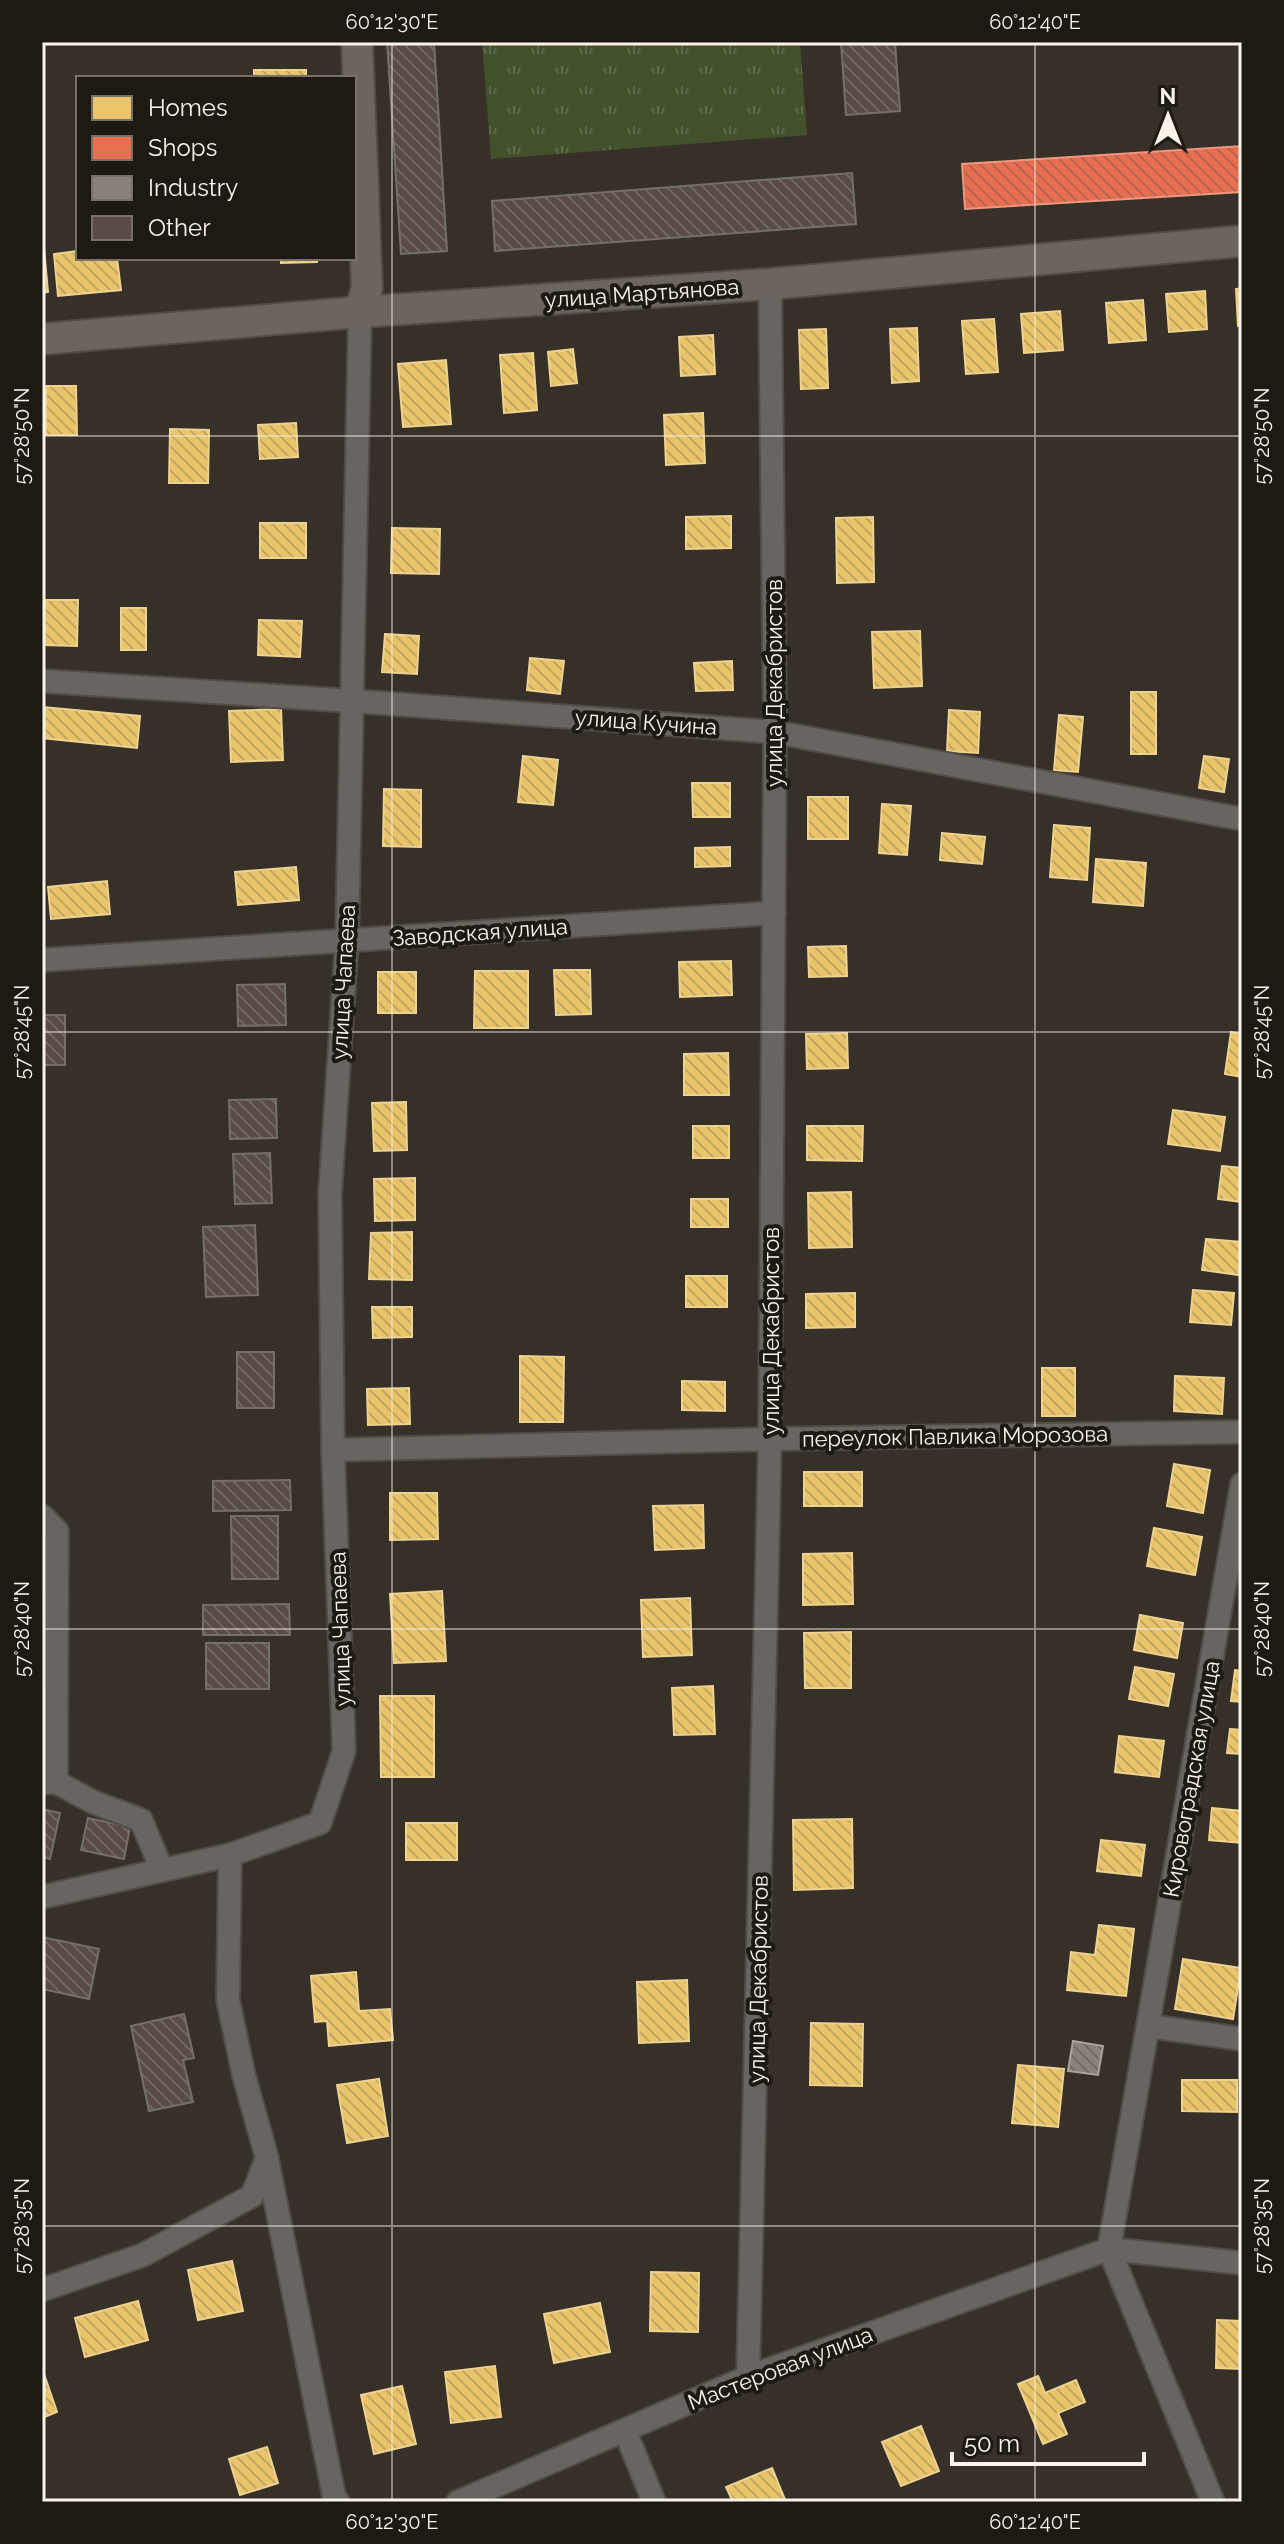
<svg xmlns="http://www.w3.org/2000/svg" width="1284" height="2544" viewBox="0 0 1284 2544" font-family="Raleway,sans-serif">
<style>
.grass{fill:url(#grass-tufts)}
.homes{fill:url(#homes-back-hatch);stroke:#eed290;stroke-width:2}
.shops{fill:url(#shops-back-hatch);stroke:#ed977f;stroke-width:2}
.industry{fill:url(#industry-back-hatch);stroke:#aca39d;stroke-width:2}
.building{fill:url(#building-back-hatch);stroke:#756e69;stroke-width:2}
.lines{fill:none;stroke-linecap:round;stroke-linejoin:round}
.street-casing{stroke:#514c46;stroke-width:26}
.secondary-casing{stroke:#514c46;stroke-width:34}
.street{stroke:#69645f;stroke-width:22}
.secondary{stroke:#6c645f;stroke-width:30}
.ticks{fill:none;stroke:#faf3ea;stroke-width:2;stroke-opacity:0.45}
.labels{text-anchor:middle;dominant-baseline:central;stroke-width:8;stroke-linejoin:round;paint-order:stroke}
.street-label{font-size:22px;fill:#faf3ea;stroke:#1e1913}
.neatline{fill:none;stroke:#faf3ea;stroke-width:3}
.ticks-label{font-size:20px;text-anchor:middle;fill:#faf3ea}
</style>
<defs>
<pattern id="grass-tufts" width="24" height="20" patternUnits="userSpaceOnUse" patternTransform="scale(2)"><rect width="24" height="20" fill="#42502b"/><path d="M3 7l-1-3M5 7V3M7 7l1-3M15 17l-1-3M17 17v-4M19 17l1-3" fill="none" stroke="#5e6a4a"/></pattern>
<pattern id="homes-back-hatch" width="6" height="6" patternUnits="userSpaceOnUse" patternTransform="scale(2)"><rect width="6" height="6" fill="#e9c46a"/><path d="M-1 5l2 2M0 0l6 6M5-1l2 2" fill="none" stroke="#c2a561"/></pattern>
<pattern id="shops-back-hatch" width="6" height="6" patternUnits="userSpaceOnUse" patternTransform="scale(2)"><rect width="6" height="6" fill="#e76f51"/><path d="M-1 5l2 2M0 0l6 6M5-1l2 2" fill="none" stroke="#b8644e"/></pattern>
<pattern id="industry-back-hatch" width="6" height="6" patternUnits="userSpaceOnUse" patternTransform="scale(2)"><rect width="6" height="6" fill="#8a817c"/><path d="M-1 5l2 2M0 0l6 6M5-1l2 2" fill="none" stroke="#716b66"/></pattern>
<pattern id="building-back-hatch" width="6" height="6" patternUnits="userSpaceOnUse" patternTransform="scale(2)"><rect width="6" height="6" fill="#584b46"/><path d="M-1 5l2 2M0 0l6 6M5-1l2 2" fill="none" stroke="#716561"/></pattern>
</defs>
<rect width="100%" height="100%" fill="#363029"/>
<polygon class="grass" points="482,42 800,42 807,135 491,159"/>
<g class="homes">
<rect x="254" y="70" width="52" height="8"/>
<polygon points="42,248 44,248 48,292 42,293"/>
<polygon points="78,251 78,258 117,258 121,290 58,296 54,254"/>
<polygon points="281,258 317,258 317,262 281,263"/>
<polygon points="1242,288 1242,326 1238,326 1236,289"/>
<polygon points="1205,291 1207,329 1169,332 1166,294"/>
<polygon points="1143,300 1146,340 1109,343 1106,303"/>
<polygon points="1060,311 1063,350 1024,353 1021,314"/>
<polygon points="994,319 998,372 966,374 962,321"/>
<polygon points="917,328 919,381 892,383 890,329"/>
<polygon points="826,329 828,388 801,389 799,330"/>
<polygon points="713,335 715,374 681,376 679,337"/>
<polygon points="573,349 577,383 551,386 548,352"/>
<polygon points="533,353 537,410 504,413 500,355"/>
<polygon points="446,360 451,424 403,427 398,364"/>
<polygon points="46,386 76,386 77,435 46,435"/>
<polygon points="703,413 705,463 666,465 664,415"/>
<polygon points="296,423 298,457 260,459 258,425"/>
<polygon points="170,429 209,430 208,483 169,483"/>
<polygon points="731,516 731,548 686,549 686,517"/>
<polygon points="873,517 874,582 837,583 836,518"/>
<rect x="260" y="523" width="46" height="35"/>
<polygon points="392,528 440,529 439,574 391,573"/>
<polygon points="42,600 78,600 77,646 42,645"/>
<rect x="121" y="608" width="25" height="42"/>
<polygon points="259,620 302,621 300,657 258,655"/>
<polygon points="920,631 922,686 874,688 872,632"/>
<polygon points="385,634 419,636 417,674 382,672"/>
<polygon points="530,658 564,661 560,694 527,690"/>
<polygon points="732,661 733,690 696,691 694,663"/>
<rect x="1131" y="692" width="25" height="62"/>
<polygon points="42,707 140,716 137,748 42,738"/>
<polygon points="281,709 283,760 231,762 229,711"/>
<polygon points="949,710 980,712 978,753 947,751"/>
<polygon points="1059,715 1083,717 1078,772 1054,770"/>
<polygon points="523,756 558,760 553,805 518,802"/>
<polygon points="1204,756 1229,759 1224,792 1199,788"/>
<polygon points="692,783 730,783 730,817 693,817"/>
<polygon points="384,789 421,790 421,847 383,846"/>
<rect x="808" y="797" width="40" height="42"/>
<polygon points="882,804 911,806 907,855 879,853"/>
<polygon points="1054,825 1090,828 1087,880 1050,877"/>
<polygon points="942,833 985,837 982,864 940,860"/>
<polygon points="730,847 730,866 695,867 695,848"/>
<polygon points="1096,859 1146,863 1143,906 1093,902"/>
<polygon points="296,867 299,900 238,905 235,872"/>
<polygon points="107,881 110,914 51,919 48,887"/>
<polygon points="846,946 847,976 809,977 808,947"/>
<polygon points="731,961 732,995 680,997 679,962"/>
<polygon points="554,970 590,970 591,1014 556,1015"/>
<polygon points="475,971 528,971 528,1028 474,1028"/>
<rect x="378" y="972" width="38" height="41"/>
<polygon points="1231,1032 1242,1034 1242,1077 1225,1074"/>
<polygon points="847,1033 848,1068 807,1069 806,1034"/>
<polygon points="728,1053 729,1095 684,1095 684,1054"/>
<polygon points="406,1102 407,1150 374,1151 372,1103"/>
<polygon points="1173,1110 1225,1117 1220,1151 1168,1144"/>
<rect x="693" y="1126" width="36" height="32"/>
<polygon points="807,1126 863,1126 862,1161 807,1160"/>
<polygon points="1222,1166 1242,1168 1242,1202 1218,1199"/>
<polygon points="415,1178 415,1220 375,1221 374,1179"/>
<polygon points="851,1192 852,1247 809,1248 808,1193"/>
<rect x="691" y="1199" width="37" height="28"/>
<polygon points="412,1232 412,1280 369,1279 371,1233"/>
<polygon points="1206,1239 1242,1242 1239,1275 1202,1270"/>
<rect x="686" y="1276" width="41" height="31"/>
<polygon points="1193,1290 1234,1293 1231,1325 1190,1322"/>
<polygon points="855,1293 855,1327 806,1328 806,1294"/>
<polygon points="372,1307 412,1307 412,1337 373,1338"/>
<polygon points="520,1356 564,1357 563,1422 520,1422"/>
<rect x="1042" y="1368" width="33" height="48"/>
<polygon points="1175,1376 1224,1378 1222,1414 1174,1411"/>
<polygon points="682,1381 725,1382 725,1411 682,1410"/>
<polygon points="409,1388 410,1424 368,1425 367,1389"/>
<polygon points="1174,1464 1210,1470 1203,1513 1167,1506"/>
<rect x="804" y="1472" width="58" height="34"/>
<polygon points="390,1493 437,1493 438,1539 390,1540"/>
<polygon points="703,1505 704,1548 655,1550 653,1506"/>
<polygon points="1154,1528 1202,1537 1195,1575 1147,1566"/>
<polygon points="852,1553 853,1604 803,1605 803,1554"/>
<polygon points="442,1591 446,1661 394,1663 390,1594"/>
<polygon points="690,1598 692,1655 643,1657 641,1600"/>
<polygon points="1140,1615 1183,1623 1177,1658 1134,1650"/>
<polygon points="851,1632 851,1688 805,1688 804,1633"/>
<polygon points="1135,1667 1174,1674 1168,1706 1129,1699"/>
<polygon points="1235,1670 1242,1671 1242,1702 1231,1701"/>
<polygon points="713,1686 715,1734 674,1735 672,1688"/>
<polygon points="380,1696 434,1696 434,1777 381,1777"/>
<polygon points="1230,1729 1242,1730 1242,1754 1227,1753"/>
<polygon points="1119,1736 1164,1741 1159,1777 1115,1772"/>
<polygon points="1212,1808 1242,1811 1242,1843 1209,1840"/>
<polygon points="852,1819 853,1888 794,1890 793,1820"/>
<rect x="406" y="1823" width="51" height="37"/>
<polygon points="1101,1840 1145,1845 1141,1876 1097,1871"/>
<polygon points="1099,1925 1134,1929 1126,1996 1067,1990 1071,1952 1095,1955"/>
<polygon points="1183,1959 1241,1968 1233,2019 1175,2009"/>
<polygon points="356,1972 359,2011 390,2009 393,2040 329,2046 327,2021 315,2022 311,1976"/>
<polygon points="687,1980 689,2041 639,2043 637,1982"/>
<polygon points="811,2023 863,2024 862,2086 810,2085"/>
<polygon points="1018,2065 1064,2069 1058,2127 1012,2123"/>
<polygon points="379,2079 388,2136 347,2143 337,2085"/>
<polygon points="1182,2080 1237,2080 1237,2112 1182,2111"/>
<polygon points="232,2261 243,2311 198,2320 188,2270"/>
<polygon points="651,2272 699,2273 698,2332 650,2331"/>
<polygon points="138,2301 148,2340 85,2357 75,2318"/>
<polygon points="600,2303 610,2352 554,2363 544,2314"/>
<polygon points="1217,2320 1242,2321 1242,2369 1216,2368"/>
<polygon points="495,2366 501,2417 451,2423 445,2372"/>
<polygon points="42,2368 57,2412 42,2418"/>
<polygon points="1038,2376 1045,2393 1076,2380 1085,2402 1058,2413 1067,2434 1043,2444 1018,2384"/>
<polygon points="402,2386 416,2444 374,2454 361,2395"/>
<polygon points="921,2426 939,2471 901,2486 882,2442"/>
<polygon points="267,2447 278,2483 240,2495 229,2459"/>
<polygon points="772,2468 786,2502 733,2502 726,2487"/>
</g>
<polygon class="shops" points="1242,146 1242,192 965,209 962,164"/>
<polygon class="industry" points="1073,2041 1103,2046 1098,2075 1068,2071"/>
<g class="building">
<polygon points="387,42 434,42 447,251 401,254"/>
<polygon points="841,42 895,42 900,111 846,115"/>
<polygon points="852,173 856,224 495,251 492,201"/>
<polygon points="285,984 286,1025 238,1026 237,985"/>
<rect x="42" y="1015" width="23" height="50"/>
<polygon points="276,1099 277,1138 230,1139 229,1100"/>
<polygon points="270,1153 272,1203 235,1204 233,1154"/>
<polygon points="255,1225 258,1295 206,1297 203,1227"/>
<rect x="237" y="1352" width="37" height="56"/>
<polygon points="290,1480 291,1510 213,1511 213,1481"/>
<polygon points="231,1516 278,1516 278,1579 232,1579"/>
<polygon points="289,1604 290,1635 203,1635 203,1605"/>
<rect x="206" y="1643" width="63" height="46"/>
<polygon points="42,1809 60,1813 50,1859 42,1857"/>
<polygon points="88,1818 130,1827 124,1859 81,1850"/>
<polygon points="42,1937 99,1949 89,1999 42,1989"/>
<polygon points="184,2014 194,2058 183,2060 193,2102 149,2111 131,2026"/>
</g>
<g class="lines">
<defs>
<g id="street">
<polyline points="42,681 353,701 775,732 1242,819"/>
<polyline points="42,960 774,913"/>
<polyline points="333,1450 770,1439 1242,1432"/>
<polyline points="42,1516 57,1531 56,1782"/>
<polyline points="43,1783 56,1782 93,1802 141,1820 162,1870"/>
<polyline points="42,1897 230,1855 320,1823 344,1751 333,1450 330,1194 347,940 360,312"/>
<polyline points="1148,2026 1242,2039"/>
<polyline points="267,2159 334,2496 338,2502"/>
<polyline points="42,2290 143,2255 252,2196 267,2158 244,2076 228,2000 230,1855"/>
<polyline points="748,2377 770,1439 775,732 770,284"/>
<polyline points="625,2431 654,2502"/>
<polyline points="458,2502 748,2377 1109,2249 1242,2263"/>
<polyline points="1213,2502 1109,2249 1242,1484"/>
</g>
<g id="secondary">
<polyline points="357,42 367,288 360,312"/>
<polyline points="42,339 360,312 770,284 1242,241"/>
</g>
</defs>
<use href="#street" class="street-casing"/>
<use href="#secondary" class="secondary-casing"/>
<use href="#street" class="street"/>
<use href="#secondary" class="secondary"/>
</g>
<path class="ticks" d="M 392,42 L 392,2502M 1035,42 L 1035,2502M 42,436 L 1242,436M 42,1032 L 1242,1032M 42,1629 L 1242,1629M 42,2226 L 1242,2226"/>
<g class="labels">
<g class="street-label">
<text transform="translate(642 293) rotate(-4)">улица Мартьянова</text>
<text transform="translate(774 683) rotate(-90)">улица Декабристов</text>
<text transform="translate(646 722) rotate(4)">улица Кучина</text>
<text transform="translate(480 932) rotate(-4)">Заводская улица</text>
<text transform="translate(343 982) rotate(-87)">улица Чапаева</text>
<text transform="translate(771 1331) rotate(-90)">улица Декабристов</text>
<text transform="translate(955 1436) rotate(-1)">переулок Павлика Морозова</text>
<text transform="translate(340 1629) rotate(-92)">улица Чапаева</text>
<text transform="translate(1191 1779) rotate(-80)">Кировоградская улица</text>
<text transform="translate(758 1979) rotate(-89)">улица Декабристов</text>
<text transform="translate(780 2368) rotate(-21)">Мастеровая улица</text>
</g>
</g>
<rect width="1284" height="2544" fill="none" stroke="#1e1913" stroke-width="88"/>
<rect x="76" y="76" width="280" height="184" fill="#1e1913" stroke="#767069" stroke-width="2"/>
<rect x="92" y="96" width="40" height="24" fill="#e9c46a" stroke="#767069" stroke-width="2"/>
<text x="148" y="116" font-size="24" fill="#faf3ea">Homes</text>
<rect x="92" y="136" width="40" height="24" fill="#e76f51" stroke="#767069" stroke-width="2"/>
<text x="148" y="156" font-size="24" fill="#faf3ea">Shops</text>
<rect x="92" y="176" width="40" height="24" fill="#8a817c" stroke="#767069" stroke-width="2"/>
<text x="148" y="196" font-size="24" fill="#faf3ea">Industry</text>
<rect x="92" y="216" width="40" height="24" fill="#584b46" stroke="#767069" stroke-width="2"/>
<text x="148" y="236" font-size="24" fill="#faf3ea">Other</text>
<g transform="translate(1168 116)" stroke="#1e1913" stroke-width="6" paint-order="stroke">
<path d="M0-6L14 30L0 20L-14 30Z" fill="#faf3ea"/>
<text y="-12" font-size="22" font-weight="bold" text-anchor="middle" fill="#faf3ea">N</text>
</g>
<path d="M952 2452v12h192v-12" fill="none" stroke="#faf3ea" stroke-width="4"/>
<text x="964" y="2452" font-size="24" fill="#faf3ea" stroke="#1e1913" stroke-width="6" paint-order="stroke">50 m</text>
<rect x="44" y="44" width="1196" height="2456" class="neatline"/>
<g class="ticks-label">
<text x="392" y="29">60°12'30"E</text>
<text x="1035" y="29">60°12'40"E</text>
<text transform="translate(22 436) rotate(-90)" y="7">57°28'50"N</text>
<text transform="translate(1262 436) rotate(-90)" y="7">57°28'50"N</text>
<text transform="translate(22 1032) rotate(-90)" y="7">57°28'45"N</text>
<text transform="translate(1262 1032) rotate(-90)" y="7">57°28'45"N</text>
<text transform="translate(22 1629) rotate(-90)" y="7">57°28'40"N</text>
<text transform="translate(1262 1629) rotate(-90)" y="7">57°28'40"N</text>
<text transform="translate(22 2226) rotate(-90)" y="7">57°28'35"N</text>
<text transform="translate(1262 2226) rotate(-90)" y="7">57°28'35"N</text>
<text x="392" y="2529">60°12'30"E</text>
<text x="1035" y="2529">60°12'40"E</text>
</g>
</svg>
